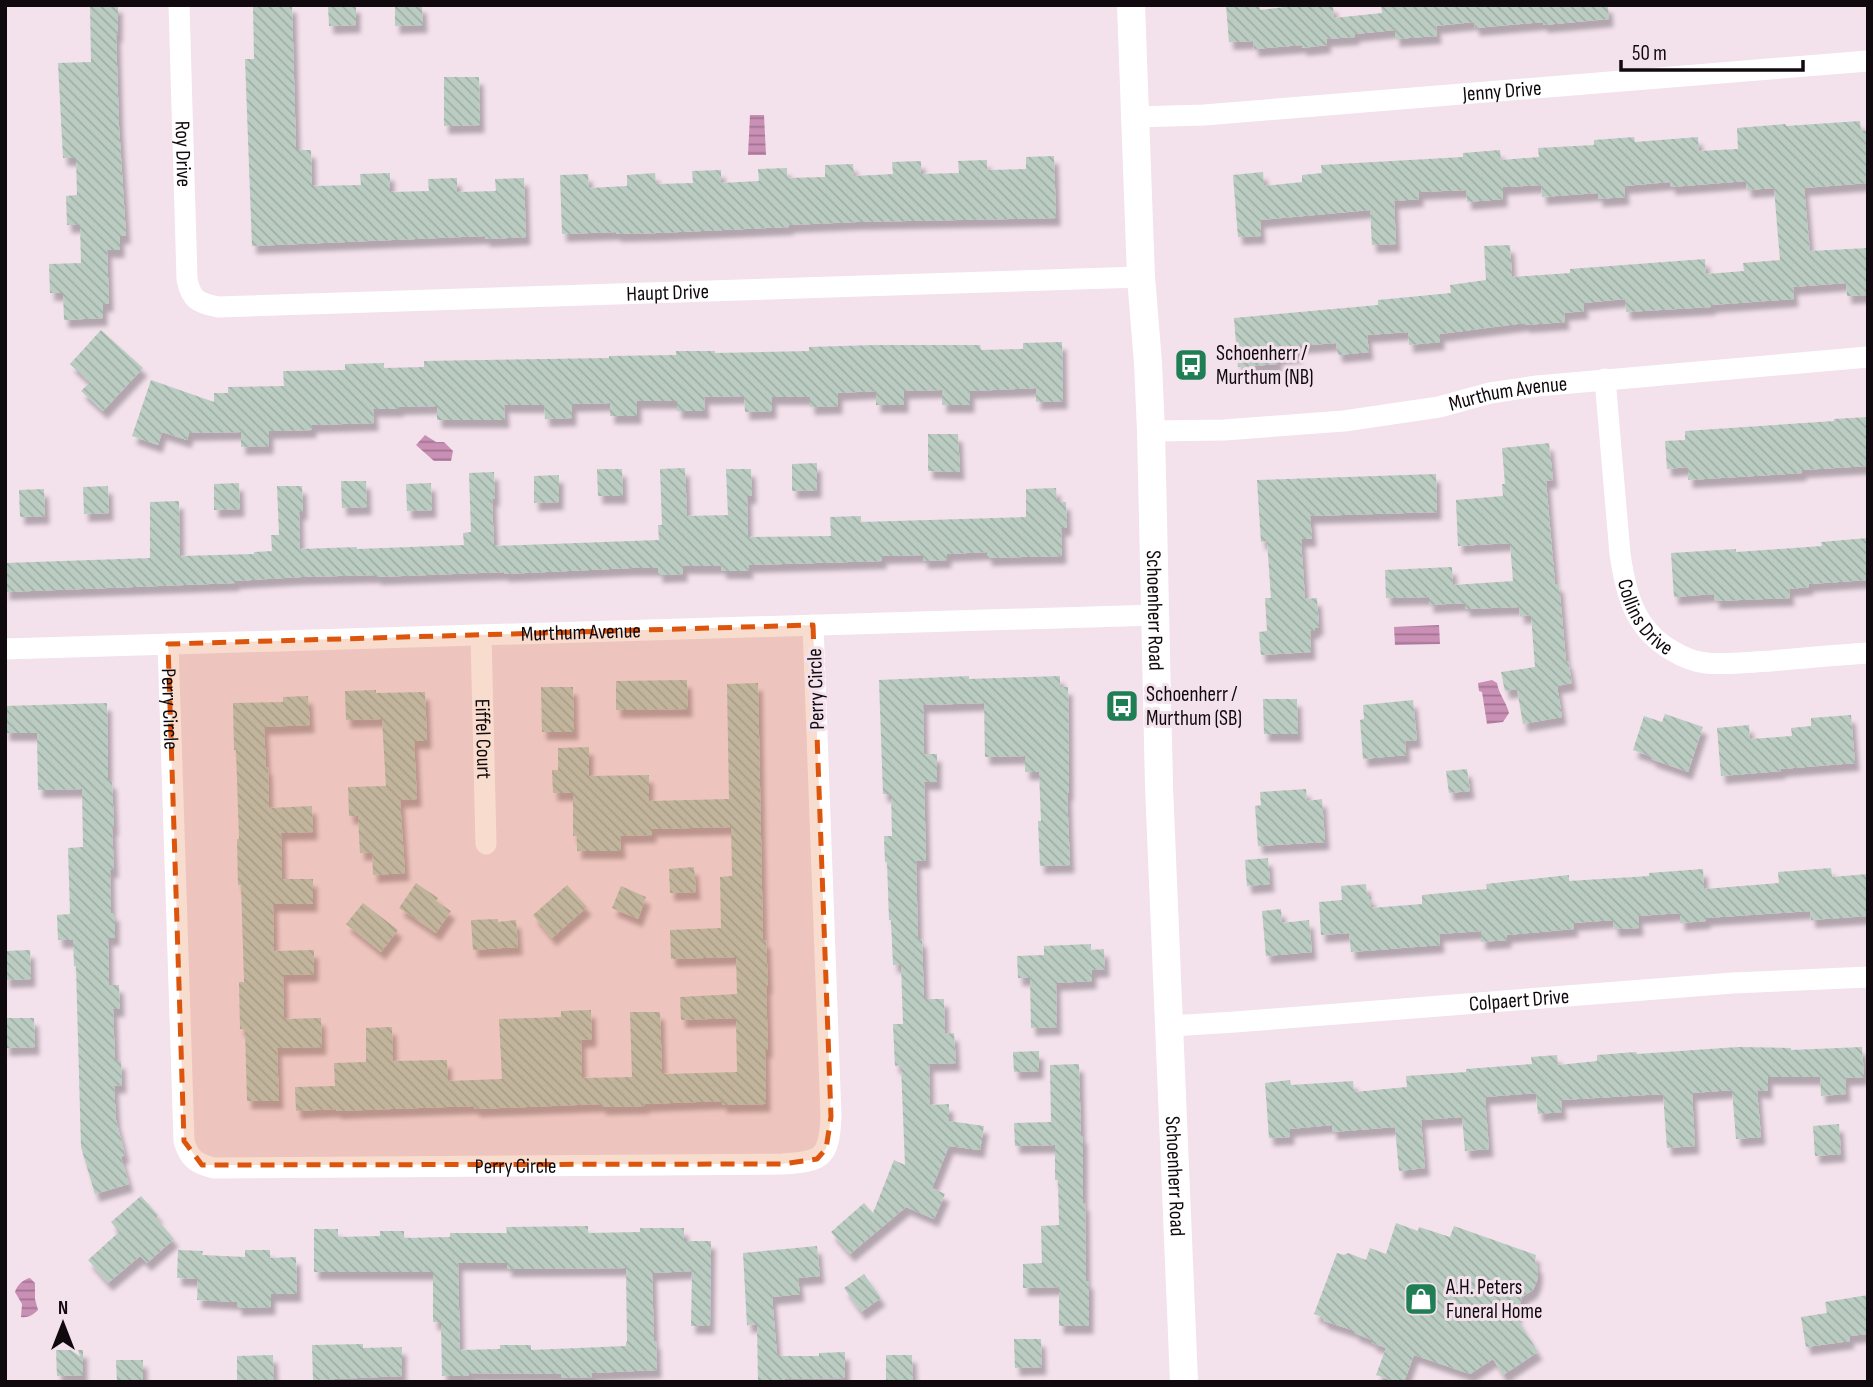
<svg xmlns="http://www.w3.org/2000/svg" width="1873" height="1387" viewBox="0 0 1873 1387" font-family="'Sofia Sans Condensed',sans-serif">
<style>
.water{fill:url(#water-rules)}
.building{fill:url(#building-back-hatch);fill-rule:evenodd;filter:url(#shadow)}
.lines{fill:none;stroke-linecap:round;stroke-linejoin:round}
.street{stroke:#fff;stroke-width:21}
.secondary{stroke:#fff;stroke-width:28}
.marked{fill:#dd550c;fill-opacity:0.2;stroke:#dd550c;stroke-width:5;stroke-dasharray:14 9;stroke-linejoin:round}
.labels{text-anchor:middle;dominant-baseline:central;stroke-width:6;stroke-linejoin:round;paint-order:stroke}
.street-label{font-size:21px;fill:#100a0e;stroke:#f3e1ec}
.poi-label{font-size:21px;fill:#100a0e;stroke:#f3e1ec;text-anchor:start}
</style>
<defs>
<pattern id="water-rules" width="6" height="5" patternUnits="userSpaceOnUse" patternTransform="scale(1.75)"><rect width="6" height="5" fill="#c98fb5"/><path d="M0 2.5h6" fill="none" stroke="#a27392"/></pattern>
<pattern id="building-back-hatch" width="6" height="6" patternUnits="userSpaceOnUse" patternTransform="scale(1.75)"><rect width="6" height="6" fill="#bbcdc2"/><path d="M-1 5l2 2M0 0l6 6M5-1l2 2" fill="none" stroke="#a0afa6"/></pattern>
<filter id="shadow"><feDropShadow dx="4.5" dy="8" stdDeviation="2" flood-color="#0004"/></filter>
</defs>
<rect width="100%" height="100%" fill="#f3e1ec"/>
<g class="water">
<polygon points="750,115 764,115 766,155 748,155"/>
<polygon points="425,435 436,442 444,442 453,451 451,461 434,461 416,445"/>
<polygon points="1439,625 1440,644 1395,645 1394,627"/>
<path d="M 1492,680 L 1497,683 C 1499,695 1506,701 1509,713 L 1503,722 L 1487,724 L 1482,692 L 1479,691 L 1478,683 Z"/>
<path d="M 30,1278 L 35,1283 L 35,1299 L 38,1310 C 33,1315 28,1318 21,1317 L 22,1304 L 15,1292 C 17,1285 24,1279 30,1278 Z"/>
</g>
<g class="building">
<polygon points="90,5 118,5 118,34 116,35 119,126 126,236 120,236 120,250 107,250 109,304 103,304 103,318 64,320 63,293 50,293 49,264 81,263 80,225 67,225 66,196 77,195 76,158 63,158 58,63 91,62"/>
<polygon points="253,5 292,5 296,150 311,150 312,186 361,185 360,174 390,173 390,192 429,191 428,179 457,178 457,192 496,191 495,179 524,178 526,237 485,239 485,236 252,246 245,59 254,59"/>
<polygon points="328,5 356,5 356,25 329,26"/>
<polygon points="395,5 422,5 423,25 395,26"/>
<polygon points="1226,5 1259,5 1260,10 1301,5 1333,5 1334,18 1382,13 1381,5 1608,5 1609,19 1543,25 1543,22 1475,28 1474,22 1436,26 1437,36 1395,39 1395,30 1355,34 1355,37 1326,39 1327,45 1302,48 1302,45 1254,49 1253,41 1229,42"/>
<polygon points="444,77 479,77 480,125 444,126"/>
<polygon points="1860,121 1861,131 1868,130 1868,183 1804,188 1810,251 1868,248 1868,295 1847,296 1846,283 1793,287 1794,299 1711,305 1711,307 1626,312 1625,299 1583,303 1584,311 1564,313 1565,322 1525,325 1525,323 1440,334 1440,342 1409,345 1408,332 1367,335 1369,352 1338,355 1336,343 1297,346 1298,355 1277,357 1278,364 1238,367 1234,318 1378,305 1378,300 1451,293 1450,285 1486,280 1484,246 1510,245 1512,277 1570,273 1570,269 1705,259 1706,274 1744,271 1743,263 1780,260 1774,188 1747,190 1746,181 1671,187 1670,182 1624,186 1625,197 1598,199 1598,193 1542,197 1541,185 1503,187 1503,199 1467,202 1466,190 1419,192 1419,199 1394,201 1396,244 1372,245 1370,210 1260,220 1261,236 1238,237 1233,175 1263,172 1264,186 1302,182 1302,175 1322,173 1321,165 1463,157 1463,153 1500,150 1501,160 1539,157 1538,148 1594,145 1594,140 1634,137 1635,142 1698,137 1699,151 1738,149 1737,128 1786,124 1786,126"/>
<polygon points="1054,156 1056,218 856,222 789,225 789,227 657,233 616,234 616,232 562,234 560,175 588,174 589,188 627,186 627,175 655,173 656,184 693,183 692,171 721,170 721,183 759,181 758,169 787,168 787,178 825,177 825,165 853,164 854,176 893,174 892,162 921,161 921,174 959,173 958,161 987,160 987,170 1026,169 1026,157"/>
<polygon points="101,330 143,368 103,411 81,391 90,382 70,364"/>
<polygon points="1062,342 1063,401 1036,402 1036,388 970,391 970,405 942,405 942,390 904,391 904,405 876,405 876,391 838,393 838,406 810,407 810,397 772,397 772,411 745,412 744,396 704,397 705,411 677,411 677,401 637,401 637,416 610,416 610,403 572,404 572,418 545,419 544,405 504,405 505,420 437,420 437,406 399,407 399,409 373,409 374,423 312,425 312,430 269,431 269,446 241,447 241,432 189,433 187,440 162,432 158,445 132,436 151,380 214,402 214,393 228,393 228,387 284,386 283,371 345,370 345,364 384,363 384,368 424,367 424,361 609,358 609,356 676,355 676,351 715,351 715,353 809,351 809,347 875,345 980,345 981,350 1023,349 1023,343"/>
<polygon points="1868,417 1868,466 1802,470 1802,473 1688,480 1688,467 1667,469 1665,441 1685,440 1685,431 1834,421 1834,419"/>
<polygon points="928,434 958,434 960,472 928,471"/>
<polygon points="1549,443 1553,480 1546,481 1555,584 1559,584 1566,661 1568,661 1572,683 1557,686 1562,717 1523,724 1517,689 1505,691 1501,672 1535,667 1531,615 1520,616 1519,607 1465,609 1465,603 1429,605 1429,597 1386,598 1385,570 1452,567 1453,585 1513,581 1510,543 1458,546 1456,500 1503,496 1502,484 1505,484 1502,448"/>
<polygon points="817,463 817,490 792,491 792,464"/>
<polygon points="685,468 687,516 728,515 726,469 751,469 752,496 747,496 748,537 831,536 830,517 861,516 861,522 1026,517 1026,489 1056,488 1057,502 1066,502 1067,528 1061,528 1062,556 987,558 987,552 947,554 947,560 923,561 923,555 882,556 882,561 748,565 749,571 722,571 721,566 683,566 683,574 658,575 658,568 631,568 504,574 504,572 376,577 376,575 301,577 235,581 235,583 5,592 5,563 150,558 150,502 179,501 180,556 254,554 254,552 272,551 271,535 279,535 277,486 302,486 303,512 299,512 300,549 357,547 357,549 464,545 463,533 471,532 469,473 494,472 495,498 492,499 494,546 659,540 658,525 662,525 660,469"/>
<polygon points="597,469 622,469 623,496 598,496"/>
<polygon points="1436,474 1437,512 1310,516 1312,539 1301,539 1305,599 1317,598 1319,627 1315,628 1315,631 1310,631 1311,652 1261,655 1259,632 1267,631 1265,598 1271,598 1267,541 1261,542 1257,480"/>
<polygon points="559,475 559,502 534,503 534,476"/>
<polygon points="341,481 366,481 367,507 342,508"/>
<polygon points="239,483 240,509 214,510 214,484"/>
<polygon points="431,483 432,510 407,511 406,484"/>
<polygon points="108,486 109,513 84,514 83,487"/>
<polygon points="44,489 45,516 20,517 19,490"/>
<polygon points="1868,538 1868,580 1809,584 1809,587 1789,589 1790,598 1715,601 1714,594 1674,597 1671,553 1736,549 1736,552 1822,546 1821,542"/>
<polygon points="969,676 969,679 1060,676 1060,687 1068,687 1069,793 1067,793 1070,865 1040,866 1038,821 1041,821 1039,772 1025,772 1025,756 985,757 984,703 923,705 924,754 937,754 937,782 924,782 926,860 916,861 918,939 922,939 924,999 944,999 945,1034 954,1033 956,1063 929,1064 930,1105 949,1104 949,1121 984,1126 980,1150 949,1146 932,1188 945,1194 934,1219 906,1207 850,1254 831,1232 864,1203 873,1213 894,1160 905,1165 901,1065 895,1066 893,1024 903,1024 901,965 893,965 891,920 889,920 887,862 885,862 884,836 892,836 891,794 883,794 879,680"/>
<polygon points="687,680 688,709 616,710 616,681"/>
<polygon points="758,683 763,940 766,940 768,986 766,986 768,1050 765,1050 766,1104 722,1105 722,1101 645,1104 645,1106 601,1107 601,1104 475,1109 474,1106 336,1111 336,1109 296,1111 295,1087 335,1086 334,1063 366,1062 366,1028 392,1027 393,1061 447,1060 448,1081 502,1079 499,1019 561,1017 561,1011 591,1010 592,1039 581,1040 582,1078 632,1077 630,1012 660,1012 662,1074 737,1072 736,1018 681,1020 680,997 737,994 736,957 671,959 670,930 721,928 720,877 732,876 731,827 652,829 652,835 620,836 621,851 577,851 577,836 573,836 573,793 553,793 552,770 558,770 558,748 589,747 589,776 649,775 649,801 729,799 727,684"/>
<polygon points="541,687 573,687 574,732 542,732"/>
<polygon points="376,690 376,693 425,692 427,741 414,741 417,799 400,800 405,873 373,875 372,852 360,853 358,816 349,816 348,787 386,786 382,719 346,720 345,691"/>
<polygon points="308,696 310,725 264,727 266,767 268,767 269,808 312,806 313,832 281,833 282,879 313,879 313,904 273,904 274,951 314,950 314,974 283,975 284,1019 321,1018 322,1047 277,1048 279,1101 247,1101 245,1029 240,1029 239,982 244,982 241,885 238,885 237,839 239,839 236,750 234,750 233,703 283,702 283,697"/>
<polygon points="1263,699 1297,699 1298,734 1264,734"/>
<polygon points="1413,700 1417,740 1405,741 1406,755 1363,759 1360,720 1364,719 1363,705"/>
<polygon points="107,703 108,781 112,781 114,828 112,828 114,870 110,870 111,913 115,913 115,938 108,938 109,985 119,985 120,1009 113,1009 115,1061 121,1061 122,1085 114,1086 116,1120 125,1155 121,1157 129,1184 95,1194 81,1147 76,966 74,966 73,940 58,940 57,915 70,914 68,848 83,847 82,789 38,790 37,733 5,733 5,706"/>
<polygon points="1665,714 1703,727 1688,772 1651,759 1652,757 1633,750 1644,716 1662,722"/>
<polygon points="1851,715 1855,763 1781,769 1781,771 1721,776 1717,728 1749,725 1750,739 1792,736 1791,728 1811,726 1811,718"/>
<polygon points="1467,769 1470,791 1449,793 1446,771"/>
<polygon points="1306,789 1307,801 1322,799 1325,842 1258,846 1255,806 1261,805 1260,792"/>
<polygon points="1268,858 1270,884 1247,886 1245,860"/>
<polygon points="694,867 696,892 670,893 669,869"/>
<polygon points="1831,868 1832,877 1868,874 1868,916 1811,920 1810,911 1706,918 1706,921 1680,923 1680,913 1638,916 1639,928 1614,929 1613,920 1573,923 1574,929 1507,935 1507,940 1481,942 1481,931 1439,934 1440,945 1351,952 1349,933 1321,935 1319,902 1342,900 1341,886 1366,884 1367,897 1371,896 1371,908 1422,904 1422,895 1487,889 1486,884 1569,875 1569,881 1649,876 1649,873 1703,869 1704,889 1779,883 1778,872"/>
<polygon points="416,883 438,898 436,901 451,911 436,933 399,908"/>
<polygon points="567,885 587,907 552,938 533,915"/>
<polygon points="621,886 646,897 638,919 612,908"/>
<polygon points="363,903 398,930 381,952 346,924"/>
<polygon points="1281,909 1282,923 1309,920 1312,952 1266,956 1262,911"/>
<polygon points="498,919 498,922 516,920 518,947 473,950 471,920"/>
<polygon points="1091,944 1091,950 1104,949 1105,969 1092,970 1092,981 1056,983 1057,1027 1031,1028 1030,978 1018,978 1017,956 1044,955 1044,946"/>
<polygon points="30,950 31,979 5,980 5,951"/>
<polygon points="5,1018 34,1018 35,1047 5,1048"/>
<polygon points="1738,1047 1791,1048 1791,1050 1862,1047 1864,1077 1845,1078 1846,1094 1821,1096 1820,1077 1768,1077 1768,1091 1757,1090 1761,1137 1736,1139 1732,1090 1692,1093 1695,1146 1667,1148 1663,1094 1561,1100 1562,1112 1538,1114 1536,1093 1485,1097 1489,1149 1465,1151 1462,1117 1421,1120 1425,1168 1399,1171 1395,1127 1332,1132 1332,1125 1290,1129 1290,1137 1269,1138 1265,1083 1290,1080 1291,1085 1353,1081 1354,1092 1407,1087 1406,1076 1466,1072 1466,1069 1532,1064 1531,1057 1557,1055 1558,1065 1597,1061 1597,1055 1636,1052 1637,1054"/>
<polygon points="1039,1051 1039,1071 1014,1072 1013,1052"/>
<polygon points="1079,1064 1081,1136 1083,1136 1083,1203 1085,1203 1086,1281 1089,1281 1089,1326 1059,1326 1059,1287 1023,1288 1023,1264 1042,1263 1041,1226 1059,1225 1058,1180 1055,1180 1055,1145 1015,1146 1014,1123 1051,1122 1050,1065"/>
<polygon points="1839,1124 1841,1154 1815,1156 1813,1126"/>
<polygon points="141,1196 158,1215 156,1218 174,1239 147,1263 140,1256 108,1283 88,1260 119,1232 111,1222"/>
<polygon points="1396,1223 1418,1231 1419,1227 1450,1237 1454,1226 1536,1255 1535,1262 1538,1267 1538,1274 1537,1281 1533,1290 1522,1297 1516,1317 1538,1352 1503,1375 1493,1359 1470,1374 1414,1355 1404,1382 1396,1382 1376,1375 1386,1348 1372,1343 1372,1340 1354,1333 1355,1331 1324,1321 1322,1317 1314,1314 1337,1253 1344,1255 1348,1253 1366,1260 1370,1248 1386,1254"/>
<path d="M 588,1226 L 588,1233 L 640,1232 L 640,1228 L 684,1228 L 684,1241 L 711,1241 L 710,1326 L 691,1326 L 692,1271 L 652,1273 L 654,1341 L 656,1341 L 657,1370 L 591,1373 L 592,1377 L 562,1378 L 561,1374 L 469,1373 L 469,1376 L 442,1376 L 441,1322 L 433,1322 L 433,1272 L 314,1272 L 314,1229 L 338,1229 L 338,1237 L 380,1236 L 380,1231 L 404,1231 L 404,1238 L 450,1237 L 450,1233 L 507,1233 L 506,1227 ZM 458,1263 L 507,1263 L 507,1269 L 626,1268 L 627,1342 L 626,1342 L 626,1346 L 531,1350 L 531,1345 L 500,1345 L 500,1349 L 460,1350 Z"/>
<polygon points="817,1246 820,1276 798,1278 800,1294 772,1297 777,1356 819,1356 819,1353 845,1352 845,1378 785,1379 785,1382 758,1382 757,1324 747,1325 743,1253"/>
<polygon points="178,1250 203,1251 202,1255 245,1257 245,1250 270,1250 270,1258 296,1257 297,1294 271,1294 271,1307 237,1308 237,1302 197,1300 198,1279 177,1278"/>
<polygon points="864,1274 881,1298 861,1312 844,1288"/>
<polygon points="1868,1295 1868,1334 1849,1336 1850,1341 1806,1347 1801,1317 1827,1313 1825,1302"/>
<polygon points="1014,1339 1041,1339 1042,1367 1015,1368"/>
<polygon points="363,1344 363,1348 402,1347 402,1376 313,1380 312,1345"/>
<polygon points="56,1350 83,1350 83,1375 57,1376"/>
<polygon points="273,1355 274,1382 237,1382 237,1356"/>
<polygon points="886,1355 912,1355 913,1381 886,1381"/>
<polygon points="116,1360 143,1360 143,1382 117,1382"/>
</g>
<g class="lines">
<g class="street">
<path id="s1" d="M 179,5 L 187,279 C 191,300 198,303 218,307 L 1141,277"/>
<path id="s2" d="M 1135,117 L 1204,115 L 1868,61"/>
<path id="s3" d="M 1605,379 L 1620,554 C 1626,594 1634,628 1671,650 C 1681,656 1694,662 1706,663 C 1728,665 1749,662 1771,661 C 1803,658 1835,655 1868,653"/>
<path id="s4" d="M 1151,431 L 1224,430 L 1344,421 L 1439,407 L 1490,393 L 1537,386 L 1868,357"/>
<path id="s5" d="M 481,636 L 486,844"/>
<path id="s6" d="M 168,644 L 184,1141 C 189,1159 197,1164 214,1168 L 782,1164 C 822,1162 829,1158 831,1117 L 813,625"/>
<path id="s7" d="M 5,649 L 1156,615"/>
<path id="s8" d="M 1170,1026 L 1235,1022 L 1733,983 L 1868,977"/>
</g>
<path class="secondary" id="s9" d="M 1131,5 L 1141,277 L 1148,363 L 1151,431 L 1159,786 L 1184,1382"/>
</g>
<path class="marked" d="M 813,625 L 831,1117 L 826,1149 L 817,1159 L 782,1164 L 202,1165 L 184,1141 L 168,644 Z"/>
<defs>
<symbol id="bus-square" viewBox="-11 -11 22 22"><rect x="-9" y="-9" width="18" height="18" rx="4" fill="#207e54" stroke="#f3e1ec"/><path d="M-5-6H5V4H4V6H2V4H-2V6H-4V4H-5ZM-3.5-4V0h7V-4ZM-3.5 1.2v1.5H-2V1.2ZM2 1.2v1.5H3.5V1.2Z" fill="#fff"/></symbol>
<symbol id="shop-square" viewBox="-11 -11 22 22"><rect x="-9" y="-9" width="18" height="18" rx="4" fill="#207e54" stroke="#f3e1ec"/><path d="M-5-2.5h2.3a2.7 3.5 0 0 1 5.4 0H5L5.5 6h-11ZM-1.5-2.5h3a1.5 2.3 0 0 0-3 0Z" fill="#fff"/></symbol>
</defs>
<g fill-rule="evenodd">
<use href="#bus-square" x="1172" y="346" width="38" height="38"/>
<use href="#bus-square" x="1103" y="687" width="38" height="38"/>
<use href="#shop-square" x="1402" y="1280" width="38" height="38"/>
</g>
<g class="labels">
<g class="street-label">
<text stroke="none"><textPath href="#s2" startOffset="368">Jenny Drive</textPath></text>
<text stroke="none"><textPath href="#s1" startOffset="149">Roy Drive</textPath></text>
<text stroke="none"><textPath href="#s1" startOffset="770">Haupt Drive</textPath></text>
<text stroke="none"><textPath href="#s4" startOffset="360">Murthum Avenue</textPath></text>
<text stroke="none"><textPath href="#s9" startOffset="606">Schoenherr Road</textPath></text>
<text stroke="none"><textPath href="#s3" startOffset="245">Collins Drive</textPath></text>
<text stroke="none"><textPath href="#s7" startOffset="576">Murthum Avenue</textPath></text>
<text transform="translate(816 689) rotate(-92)">Perry Circle</text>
<text stroke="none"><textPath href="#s6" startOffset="65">Perry Circle</textPath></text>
<text stroke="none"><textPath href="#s5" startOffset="103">Eiffel Court</textPath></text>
<text stroke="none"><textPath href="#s8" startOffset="350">Colpaert Drive</textPath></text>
<text stroke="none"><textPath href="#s6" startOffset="842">Perry Circle</textPath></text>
<text stroke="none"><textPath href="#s9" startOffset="1172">Schoenherr Road</textPath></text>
</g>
<g class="poi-label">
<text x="1216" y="353">Schoenherr /<tspan x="1216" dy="24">Murthum (NB)</tspan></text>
<text x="1146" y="694">Schoenherr /<tspan x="1146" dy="24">Murthum (SB)</tspan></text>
<text x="1446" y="1287">A.H. Peters<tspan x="1446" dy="24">Funeral Home</tspan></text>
</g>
</g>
<rect width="1873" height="1387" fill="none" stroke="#100a0e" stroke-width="14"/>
<g transform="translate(63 1324)" stroke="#f3e1ec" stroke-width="5" paint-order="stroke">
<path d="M0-5L12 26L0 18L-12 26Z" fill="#100a0e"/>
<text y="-10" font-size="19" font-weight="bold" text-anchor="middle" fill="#100a0e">N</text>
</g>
<path d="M1621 60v10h182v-10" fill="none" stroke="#100a0e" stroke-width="3.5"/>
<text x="1632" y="60" font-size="21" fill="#100a0e" stroke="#f3e1ec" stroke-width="5" paint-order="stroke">50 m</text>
</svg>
